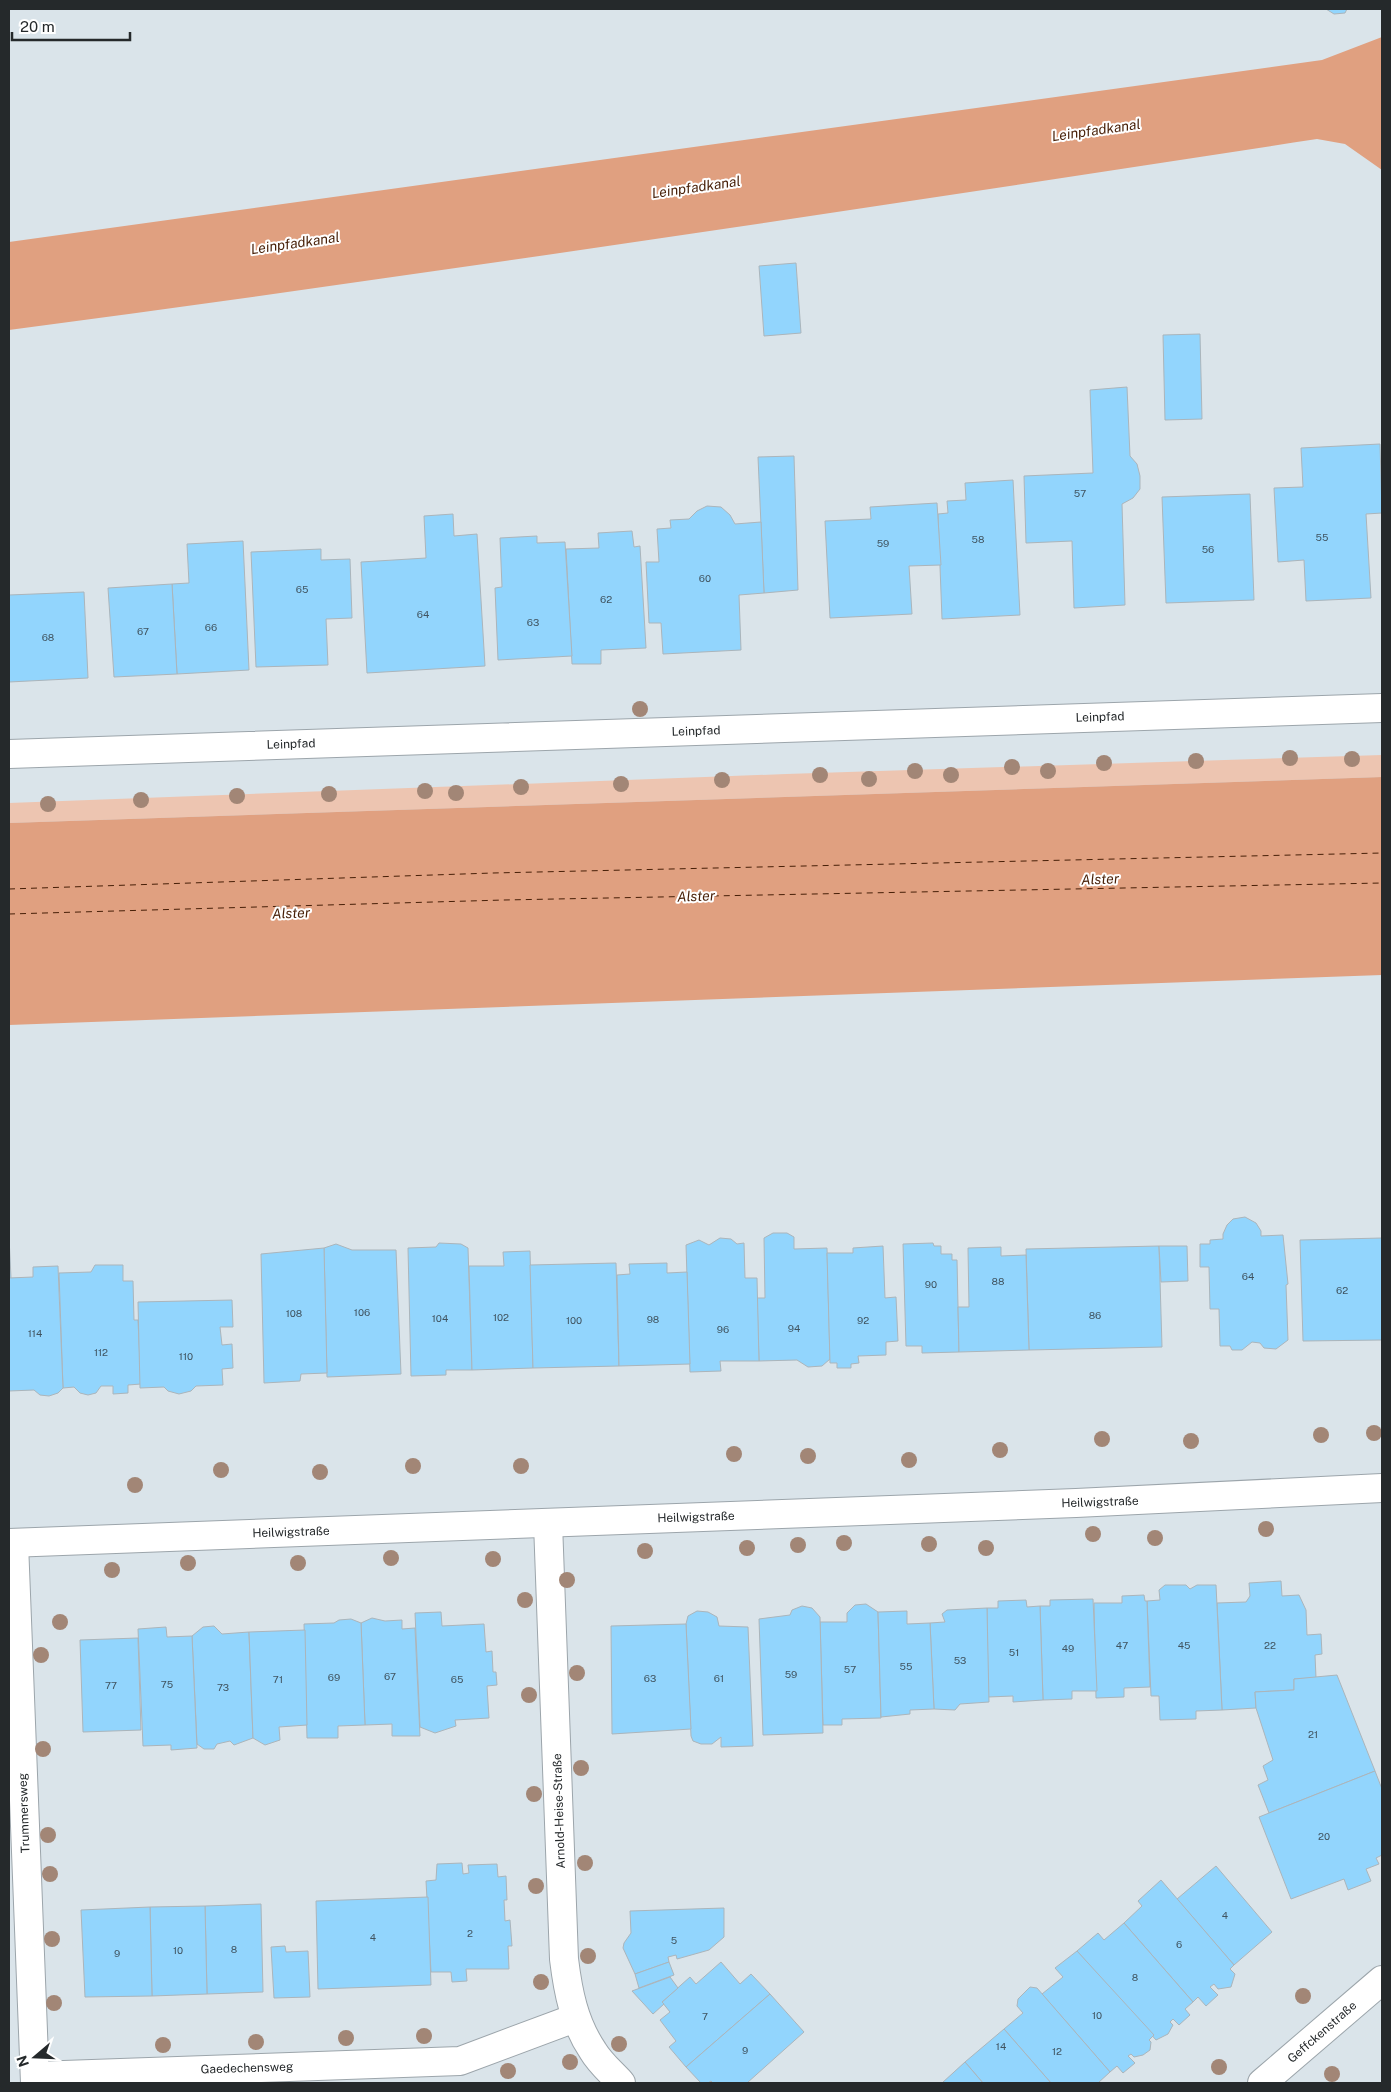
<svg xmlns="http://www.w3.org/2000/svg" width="1391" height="2092" viewBox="0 0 1391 2092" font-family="'Public Sans',sans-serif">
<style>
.green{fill:#edc5b1}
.water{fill:#e0a080}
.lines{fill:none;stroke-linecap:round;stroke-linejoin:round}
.ferry{stroke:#471f07;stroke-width:1;stroke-dasharray:6 5;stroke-linecap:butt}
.building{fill:#92d5fd;stroke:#abb5bb}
.street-casing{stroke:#9ca5ab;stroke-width:30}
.secondary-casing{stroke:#9ca5ab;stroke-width:30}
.street{stroke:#fff;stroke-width:28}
.secondary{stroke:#fff;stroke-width:28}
.tree{fill:#a28676}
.labels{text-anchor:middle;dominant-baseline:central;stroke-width:4;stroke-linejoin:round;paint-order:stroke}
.number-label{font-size:10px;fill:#405460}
.street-label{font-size:12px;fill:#25292b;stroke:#fff}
.water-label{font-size:14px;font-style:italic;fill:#471f07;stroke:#fff}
</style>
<rect width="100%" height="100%" fill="#dae4ea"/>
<polygon class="green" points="1382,755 1382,777 9,823 9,803 786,774"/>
<g class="water">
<path d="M 1382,37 L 1382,170 L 1345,144 L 1317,139 C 881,206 446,272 9,330 L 9,242 L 1322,60 Z"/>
<polygon points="1382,777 1382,975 9,1025 9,823"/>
</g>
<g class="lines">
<g class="ferry">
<polyline points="9,889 493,873 1382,853"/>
<polyline points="9,914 504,900 1382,883"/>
</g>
</g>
<g class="building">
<polygon points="1326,9 1347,9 1345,13 1334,14"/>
<polygon points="796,263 801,333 764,336 759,266"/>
<polygon points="1200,334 1202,419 1165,420 1163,335"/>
<polygon points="1127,387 1130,456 1137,464 1140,476 1140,489 1133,498 1122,504 1125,605 1074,608 1072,541 1026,543 1024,476 1093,473 1090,390"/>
<polygon points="1380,444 1382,513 1366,514 1371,598 1306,601 1304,560 1278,562 1274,488 1303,487 1301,448"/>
<polygon points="794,456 798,590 764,593 758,457"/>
<polygon points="1013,480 1020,615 942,619 938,514 948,513 947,501 966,500 965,483"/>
<polygon points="1250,494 1254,600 1166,603 1162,497"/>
<polygon points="937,503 941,565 909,566 912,614 830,618 825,521 871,519 870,507"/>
<polygon points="707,506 721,507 730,515 735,524 761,522 764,593 739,595 741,650 663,654 661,623 649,623 646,562 659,562 657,529 671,528 670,520 689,519 697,511"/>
<polygon points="453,514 454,536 477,534 485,666 367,673 361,562 426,558 424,516"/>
<polygon points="632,531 634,547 640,546 646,648 601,650 601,664 572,664 566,549 599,548 598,533"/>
<polygon points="537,536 537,543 565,542 572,656 498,660 495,588 502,587 500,538"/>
<polygon points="243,541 249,670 177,674 172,584 189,583 187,544"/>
<polygon points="321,549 321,560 350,559 352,618 326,619 328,665 256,667 251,552"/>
<polygon points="172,584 177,674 114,677 108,588"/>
<polygon points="84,592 88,678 9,682 9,595"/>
<polygon points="1245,1217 1256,1223 1261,1231 1261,1236 1283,1235 1288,1284 1286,1285 1288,1340 1276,1349 1264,1348 1260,1343 1252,1342 1242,1350 1232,1350 1230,1346 1220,1346 1219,1309 1210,1309 1209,1267 1200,1267 1200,1244 1210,1244 1210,1240 1223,1239 1223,1234 1227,1225 1233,1219"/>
<polygon points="773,1233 787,1233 794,1237 794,1249 827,1248 830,1359 822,1366 808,1367 797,1360 759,1361 757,1298 765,1298 764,1238"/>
<polygon points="9,1237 11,1278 9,1278"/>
<polygon points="720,1238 731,1239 737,1244 744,1243 745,1278 757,1278 759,1361 720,1361 721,1371 690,1372 686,1245 699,1240 709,1245"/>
<polygon points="1382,1238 1382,1340 1303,1341 1300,1240"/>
<polygon points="439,1243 461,1244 468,1248 472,1370 446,1370 446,1375 411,1376 408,1248 436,1247"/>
<polygon points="933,1243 934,1246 941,1246 941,1254 952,1254 952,1260 957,1260 959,1352 922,1353 922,1346 906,1346 903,1244"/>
<polygon points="336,1244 352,1250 396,1250 401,1374 327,1377 324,1248"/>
<polygon points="883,1246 885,1298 896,1297 898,1341 886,1342 886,1355 858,1356 859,1363 851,1364 851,1368 837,1368 837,1363 830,1363 827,1253 853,1253 853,1248"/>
<polygon points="1159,1246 1162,1347 1029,1350 1026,1249"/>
<polygon points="1159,1246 1187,1246 1188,1281 1161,1282"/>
<polygon points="1001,1247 1001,1256 1026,1255 1029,1350 959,1352 958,1307 969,1307 968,1248"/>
<polygon points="324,1248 327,1373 301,1374 300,1381 264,1383 261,1254"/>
<polygon points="530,1251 533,1368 472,1370 469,1266 504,1266 503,1252"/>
<polygon points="616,1263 619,1366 533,1368 530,1265"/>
<polygon points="667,1263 667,1273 687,1272 690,1364 619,1366 617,1275 630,1274 629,1264"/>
<polygon points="95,1265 123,1265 123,1281 133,1281 134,1320 138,1320 141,1384 128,1385 128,1393 113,1394 113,1386 101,1386 96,1393 88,1395 80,1393 74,1387 63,1388 59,1273 91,1272"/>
<polygon points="58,1266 63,1388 58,1393 49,1396 40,1395 34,1390 9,1391 9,1278 33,1277 33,1267"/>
<polygon points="232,1300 233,1327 220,1327 222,1345 232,1344 233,1368 222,1369 223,1385 196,1386 191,1391 179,1394 168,1391 164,1387 140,1388 138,1302"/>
<polygon points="1281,1581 1282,1596 1299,1595 1306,1610 1307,1635 1321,1634 1322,1654 1315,1655 1316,1678 1294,1679 1294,1690 1255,1692 1256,1708 1222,1710 1217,1603 1246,1602 1250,1596 1249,1583"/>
<polygon points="1165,1585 1186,1585 1190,1589 1197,1585 1216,1585 1222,1710 1196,1711 1196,1719 1160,1720 1159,1696 1151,1696 1147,1601 1160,1600 1159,1590"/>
<polygon points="1144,1595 1145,1601 1147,1601 1150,1687 1124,1688 1124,1697 1096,1698 1094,1603 1122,1603 1122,1596"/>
<polygon points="1093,1599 1097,1691 1072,1691 1072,1699 1043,1700 1040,1606 1050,1606 1050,1600"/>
<polygon points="1026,1600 1027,1607 1040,1606 1043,1700 1013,1702 1013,1696 988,1697 987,1608 998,1608 998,1601"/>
<polygon points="866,1604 878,1612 881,1718 842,1719 842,1725 823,1725 820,1622 847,1622 847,1613 855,1605"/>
<polygon points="802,1606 812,1608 820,1617 823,1733 763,1735 759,1619 790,1615 792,1610"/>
<polygon points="987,1608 989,1702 960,1704 955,1710 934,1709 930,1623 945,1622 942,1614 947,1610"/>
<polygon points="697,1611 708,1612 717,1617 719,1626 748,1627 753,1746 721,1747 721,1737 712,1744 701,1744 693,1741 691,1736 686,1624 688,1616"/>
<polygon points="907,1611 907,1624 930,1623 934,1709 910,1710 910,1714 881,1717 878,1612"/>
<polygon points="441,1612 442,1626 484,1624 486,1652 492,1651 493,1672 496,1672 497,1685 487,1686 489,1718 455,1720 456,1726 435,1733 420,1727 415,1613"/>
<polygon points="372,1618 385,1621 402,1620 402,1629 415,1628 420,1736 392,1736 392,1724 365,1725 361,1623"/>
<polygon points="351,1619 361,1623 365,1725 338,1726 338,1738 307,1738 304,1624 334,1623 339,1620"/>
<polygon points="686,1624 691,1729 612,1734 611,1626"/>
<polygon points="214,1626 222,1634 249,1632 253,1738 234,1745 230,1741 217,1744 214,1749 204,1749 197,1744 192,1636 203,1627"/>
<polygon points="166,1627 167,1637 192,1636 197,1748 171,1750 171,1745 143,1746 138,1629"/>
<polygon points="305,1630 307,1725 279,1727 280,1740 265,1745 253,1738 249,1632"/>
<polygon points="138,1638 141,1730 83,1732 80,1640"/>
<polygon points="1337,1675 1375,1771 1269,1813 1258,1785 1268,1780 1263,1766 1273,1760 1256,1708 1255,1692 1294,1690 1294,1679"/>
<polygon points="1375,1771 1382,1789 1382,1855 1376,1858 1379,1864 1366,1869 1371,1881 1348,1890 1344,1879 1291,1899 1259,1817"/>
<polygon points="462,1863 463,1874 469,1873 468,1865 497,1864 498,1877 506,1876 507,1900 504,1900 505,1921 510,1920 512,1946 508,1946 509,1969 466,1969 467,1981 452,1982 451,1972 431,1972 426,1881 436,1880 437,1864"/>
<polygon points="1216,1866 1272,1932 1234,1965 1177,1899"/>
<polygon points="1161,1880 1234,1965 1230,1969 1235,1974 1231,1987 1218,1989 1214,1984 1210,1987 1218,1995 1206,2006 1198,1997 1193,2002 1124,1923 1142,1906 1138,1901"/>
<polygon points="428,1897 431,1985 318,1989 316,1901"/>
<polygon points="261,1904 263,1992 207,1994 205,1906"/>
<polygon points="205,1906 207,1994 152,1996 150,1907"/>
<polygon points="150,1907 152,1996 85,1997 81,1910"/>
<polygon points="724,1908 724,1937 709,1950 677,1959 676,1955 668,1957 669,1962 635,1974 623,1948 624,1943 631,1933 630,1911"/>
<polygon points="1124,1923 1193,2002 1185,2009 1190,2015 1179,2025 1173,2019 1170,2022 1173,2025 1168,2034 1156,2040 1077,1951 1098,1933 1104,1940"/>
<polygon points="285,1946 286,1952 308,1951 310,1997 274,1998 271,1947"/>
<polygon points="1077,1951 1154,2035 1149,2040 1151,2042 1150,2050 1143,2055 1134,2057 1131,2054 1128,2056 1135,2063 1123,2073 1117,2066 1110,2072 1042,1994 1063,1977 1055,1968"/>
<polygon points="669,1962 674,1975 639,1988 635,1974"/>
<polygon points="721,1962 740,1984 751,1974 770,1994 686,2067 669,2047 676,2041 660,2020 670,2012 662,2002 690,1977 696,1984"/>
<polygon points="670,1977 678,1988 662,2002 664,2004 653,2014 632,1991"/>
<polygon points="1030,1987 1037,1988 1110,2072 1098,2083 1051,2083 1004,2029 1023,2013 1017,2006 1018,1999"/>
<polygon points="770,1994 804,2032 747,2083 713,2083 711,2081 708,2083 701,2083 686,2067"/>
<polygon points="1004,2029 1051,2083 983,2083 965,2062"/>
<polygon points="965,2062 983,2083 942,2083"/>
</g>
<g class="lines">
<defs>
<g id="street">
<polyline points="9,754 1382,708"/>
<path d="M 548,1523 L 564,1959 C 568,1992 574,2023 593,2051 C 600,2063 612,2073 621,2083"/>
<polyline points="9,1543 1076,1503 1382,1488"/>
<polyline points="14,1543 35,2083"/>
<polyline points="35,2076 460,2061 575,2018"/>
</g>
<polyline id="secondary" points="1262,2083 1382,1980"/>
</defs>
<use href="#street" class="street-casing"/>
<use href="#secondary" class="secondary-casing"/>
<use href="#street" class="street"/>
<use href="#secondary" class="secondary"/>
</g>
<g class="tree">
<circle cx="640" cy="709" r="8"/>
<circle cx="1290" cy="758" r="8"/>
<circle cx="1352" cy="759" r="8"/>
<circle cx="1196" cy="761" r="8"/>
<circle cx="1104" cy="763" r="8"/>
<circle cx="1012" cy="767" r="8"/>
<circle cx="915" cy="771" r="8"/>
<circle cx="1048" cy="771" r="8"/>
<circle cx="820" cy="775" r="8"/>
<circle cx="951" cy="775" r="8"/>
<circle cx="869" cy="779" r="8"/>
<circle cx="722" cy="780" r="8"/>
<circle cx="621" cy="784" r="8"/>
<circle cx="521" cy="787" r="8"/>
<circle cx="425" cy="791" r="8"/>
<circle cx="456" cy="793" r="8"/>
<circle cx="329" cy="794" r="8"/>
<circle cx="237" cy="796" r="8"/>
<circle cx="141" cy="800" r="8"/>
<circle cx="48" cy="804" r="8"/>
<circle cx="1374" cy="1433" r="8"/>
<circle cx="1321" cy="1435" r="8"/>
<circle cx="1102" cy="1439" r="8"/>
<circle cx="1191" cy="1441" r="8"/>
<circle cx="1000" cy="1450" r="8"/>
<circle cx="734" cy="1454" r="8"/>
<circle cx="808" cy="1456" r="8"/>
<circle cx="909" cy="1460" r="8"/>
<circle cx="413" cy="1466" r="8"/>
<circle cx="521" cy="1466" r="8"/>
<circle cx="221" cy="1470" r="8"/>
<circle cx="320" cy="1472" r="8"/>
<circle cx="135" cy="1485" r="8"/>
<circle cx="1266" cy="1529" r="8"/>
<circle cx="1093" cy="1534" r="8"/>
<circle cx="1155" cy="1538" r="8"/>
<circle cx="844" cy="1543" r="8"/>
<circle cx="929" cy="1544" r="8"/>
<circle cx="798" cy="1545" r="8"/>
<circle cx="747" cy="1548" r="8"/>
<circle cx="986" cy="1548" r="8"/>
<circle cx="645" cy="1551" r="8"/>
<circle cx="391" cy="1558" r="8"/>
<circle cx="493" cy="1559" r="8"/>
<circle cx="188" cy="1563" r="8"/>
<circle cx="298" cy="1563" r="8"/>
<circle cx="112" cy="1570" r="8"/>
<circle cx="567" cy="1580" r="8"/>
<circle cx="525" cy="1600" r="8"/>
<circle cx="60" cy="1622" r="8"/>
<circle cx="41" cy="1655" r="8"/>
<circle cx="577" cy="1673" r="8"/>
<circle cx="529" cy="1695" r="8"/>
<circle cx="43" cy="1749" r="8"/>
<circle cx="581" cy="1768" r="8"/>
<circle cx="534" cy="1794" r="8"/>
<circle cx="48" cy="1835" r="8"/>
<circle cx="585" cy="1863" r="8"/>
<circle cx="50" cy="1874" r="8"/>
<circle cx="536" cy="1886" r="8"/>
<circle cx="52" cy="1939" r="8"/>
<circle cx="588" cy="1956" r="8"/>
<circle cx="541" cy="1982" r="8"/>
<circle cx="1303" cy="1996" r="8"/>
<circle cx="54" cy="2003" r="8"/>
<circle cx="424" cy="2036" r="8"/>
<circle cx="346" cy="2038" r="8"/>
<circle cx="256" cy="2042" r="8"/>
<circle cx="619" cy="2044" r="8"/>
<circle cx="163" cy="2045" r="8"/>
<circle cx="570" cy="2062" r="8"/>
<circle cx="1219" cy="2067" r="8"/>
<circle cx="508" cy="2071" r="8"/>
<circle cx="1332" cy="2074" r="8"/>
</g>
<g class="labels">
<g class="number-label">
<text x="1080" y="493">57</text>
<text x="1322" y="537">55</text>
<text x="978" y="539">58</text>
<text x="883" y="543">59</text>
<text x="1208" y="549">56</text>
<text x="705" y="578">60</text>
<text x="302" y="589">65</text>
<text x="606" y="599">62</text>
<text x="423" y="614">64</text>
<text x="533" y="622">63</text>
<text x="211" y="627">66</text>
<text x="143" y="631">67</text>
<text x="48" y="637">68</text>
<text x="1248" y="1276">64</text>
<text x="998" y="1281">88</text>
<text x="931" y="1284">90</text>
<text x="1342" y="1290">62</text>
<text x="362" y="1312">106</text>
<text x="294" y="1313">108</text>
<text x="1095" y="1315">86</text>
<text x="501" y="1317">102</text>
<text x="440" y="1318">104</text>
<text x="653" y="1319">98</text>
<text x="574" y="1320">100</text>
<text x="863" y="1320">92</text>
<text x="794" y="1328">94</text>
<text x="723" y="1329">96</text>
<text x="35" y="1333">114</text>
<text x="101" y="1352">112</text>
<text x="186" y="1356">110</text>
<text x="1122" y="1645">47</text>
<text x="1184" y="1645">45</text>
<text x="1270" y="1645">22</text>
<text x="1068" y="1648">49</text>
<text x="1014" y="1652">51</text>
<text x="960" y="1660">53</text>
<text x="906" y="1666">55</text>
<text x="850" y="1669">57</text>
<text x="791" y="1674">59</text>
<text x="390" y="1676">67</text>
<text x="334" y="1677">69</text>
<text x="650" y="1678">63</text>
<text x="719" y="1678">61</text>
<text x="278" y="1679">71</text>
<text x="457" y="1679">65</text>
<text x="167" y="1684">75</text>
<text x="111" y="1685">77</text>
<text x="223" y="1687">73</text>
<text x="1313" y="1734">21</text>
<text x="1324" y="1836">20</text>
<text x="1225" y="1915">4</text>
<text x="470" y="1933">2</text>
<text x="373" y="1937">4</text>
<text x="674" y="1940">5</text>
<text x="1179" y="1944">6</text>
<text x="234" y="1949">8</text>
<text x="178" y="1950">10</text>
<text x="117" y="1953">9</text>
<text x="1135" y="1977">8</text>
<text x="1097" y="2015">10</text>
<text x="705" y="2016">7</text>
<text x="1001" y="2046">14</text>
<text x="745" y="2050">9</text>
<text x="1057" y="2051">12</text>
</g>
<g class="street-label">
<text transform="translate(1100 717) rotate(-2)">Leinpfad</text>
<text transform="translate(696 731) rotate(-2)">Leinpfad</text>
<text transform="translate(291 744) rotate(-2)">Leinpfad</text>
<text transform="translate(1100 1502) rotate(-2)">Heilwigstraße</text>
<text transform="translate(696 1517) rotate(-2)">Heilwigstraße</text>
<text transform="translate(291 1532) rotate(-2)">Heilwigstraße</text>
<text transform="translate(559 1811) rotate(-92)">Arnold-Heise-Straße</text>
<text transform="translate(24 1813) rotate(-92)">Trummersweg</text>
<text transform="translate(1322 2032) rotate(-41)">Geffckenstraße</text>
<text transform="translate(247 2068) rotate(-2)">Gaedechensweg</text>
</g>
<g class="water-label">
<text transform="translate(1096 130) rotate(-8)">Leinpfadkanal</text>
<text transform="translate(696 187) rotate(-8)">Leinpfadkanal</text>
<text transform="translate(295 243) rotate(-8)">Leinpfadkanal</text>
<text transform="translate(1100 879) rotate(-2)">Alster</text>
<text transform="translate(696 896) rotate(-2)">Alster</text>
<text transform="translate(291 913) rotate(-2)">Alster</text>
</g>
</g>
<rect width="1391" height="2092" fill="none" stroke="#25292b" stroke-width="20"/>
<g transform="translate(35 2057) rotate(251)" stroke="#ffffff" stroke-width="4" paint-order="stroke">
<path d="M0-4L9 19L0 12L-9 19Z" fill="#25292b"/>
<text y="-8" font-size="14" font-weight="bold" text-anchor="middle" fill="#25292b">N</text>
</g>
<path d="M12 32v8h118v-8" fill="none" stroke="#25292b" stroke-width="2.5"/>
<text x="20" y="32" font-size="15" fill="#25292b" stroke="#ffffff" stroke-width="4" paint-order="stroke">20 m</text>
</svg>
